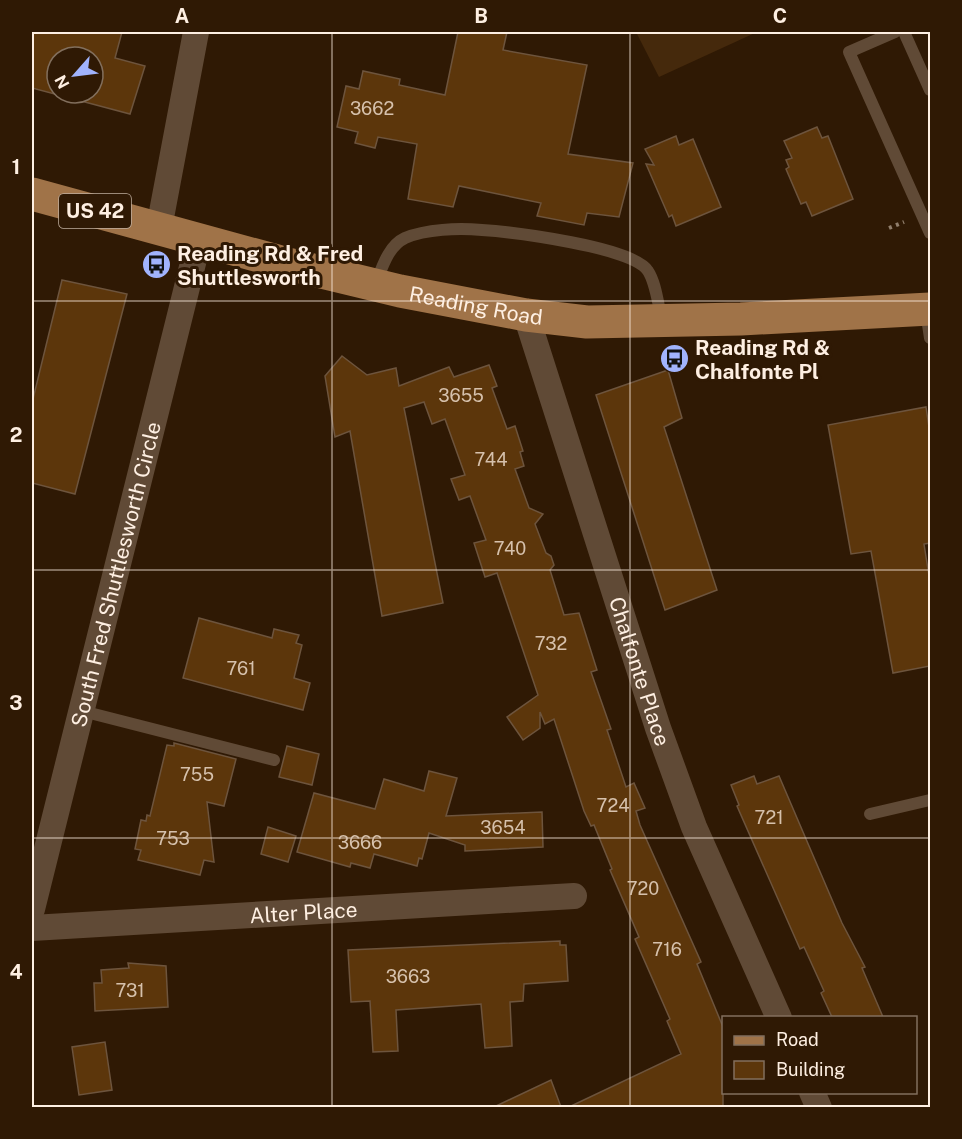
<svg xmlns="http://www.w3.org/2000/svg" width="962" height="1139" viewBox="0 0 962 1139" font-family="'Public Sans',sans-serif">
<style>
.green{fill:#45290c}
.building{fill:#5c360b;stroke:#6d543d;stroke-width:1.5;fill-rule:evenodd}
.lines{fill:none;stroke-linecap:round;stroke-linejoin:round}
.path{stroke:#907e6c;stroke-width:4;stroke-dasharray:3 4.5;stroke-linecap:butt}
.lane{stroke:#604a36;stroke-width:12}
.street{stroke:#604a36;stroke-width:26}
.primary{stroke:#a07348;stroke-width:33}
.grid{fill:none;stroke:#feefe2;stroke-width:1.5;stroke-opacity:0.55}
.labels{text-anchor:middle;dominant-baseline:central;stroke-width:6;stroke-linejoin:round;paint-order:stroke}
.number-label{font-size:18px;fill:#d6c1ac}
.shield{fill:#2f1904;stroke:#c0af9f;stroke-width:1.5}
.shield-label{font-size:20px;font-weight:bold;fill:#feefe2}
.poi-label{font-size:21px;font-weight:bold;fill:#feefe2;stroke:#2f1904;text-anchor:start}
.street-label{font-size:21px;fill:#feefe2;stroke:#2f1904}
.neatline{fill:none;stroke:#feefe2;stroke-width:2}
.grid-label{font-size:20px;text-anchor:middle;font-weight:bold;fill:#feefe2}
</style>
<rect width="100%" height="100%" fill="#2f1904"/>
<polygon class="green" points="636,32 757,32 659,77"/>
<g class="building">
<path d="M 32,32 L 122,32 L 115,58 L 145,66 L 130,114 L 32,88 ZM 57,57 L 93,57 L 93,93 L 57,93 Z"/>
<polygon points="458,32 507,32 503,50 587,65 568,154 633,163 619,217 587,213 584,225 537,216 541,203 459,186 453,207 408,199 417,144 378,137 375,148 355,143 358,132 337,127 346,86 359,89 363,71 400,79 399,85 445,95"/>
<polygon points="817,127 822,138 828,136 853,199 812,216 806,202 801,204 786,169 789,167 786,160 792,158 784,141"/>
<polygon points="676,136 679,145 693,139 721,207 676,226 672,215 669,217 646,164 654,165 645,149"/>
<polygon points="62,280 127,294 75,494 32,483 32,403"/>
<polygon points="342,356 367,375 396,368 399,386 449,367 454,377 489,365 497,386 492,388 507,429 515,426 523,451 520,452 524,466 515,469 529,508 543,514 535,524 546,553 551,556 554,565 550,570 564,615 579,613 597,670 591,672 611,729 607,730 626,787 634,783 645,808 636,811 640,825 701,962 697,964 723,1027 723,1107 569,1107 681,1054 667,1021 670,1019 635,939 639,937 610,870 612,869 594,825 591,826 584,811 554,719 545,724 540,712 540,728 523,740 507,717 538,695 497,573 485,577 474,543 486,540 470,496 459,500 451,479 465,475 445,419 432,424 424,402 404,408 443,603 382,616 350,431 335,437 325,376"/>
<polygon points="668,370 682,418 664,427 717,590 665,610 596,395"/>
<polygon points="926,407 930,434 930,543 924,544 930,582 930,666 893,673 871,551 851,554 828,425"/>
<polygon points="199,618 272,638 274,629 299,635 296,643 302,645 294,678 310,683 303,710 183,678"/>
<polygon points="174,743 236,759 224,806 207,802 214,862 204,860 200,875 138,860 141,850 135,849 141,820 146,821 147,815 150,816 167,745 174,746"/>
<polygon points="287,746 319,754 312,785 279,777"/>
<polygon points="429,771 457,778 446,816 542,812 543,847 465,851 465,845 429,833 422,859 419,858 417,866 374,854 370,868 351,863 350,867 297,852 314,793 375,809 384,779 424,791"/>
<polygon points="754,776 757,784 779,776 842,923 865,967 862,968 883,1017 832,1017 821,993 824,991 804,947 800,949 737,806 739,805 731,785"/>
<polygon points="268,827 296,836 288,862 261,854"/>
<polygon points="560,941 560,945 566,945 568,981 524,984 523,1001 510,1002 512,1046 485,1048 481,1004 396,1010 398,1051 373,1052 370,1001 351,1002 348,950"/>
<polygon points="128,963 166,966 168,1007 95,1011 94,983 102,983 101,970 129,968"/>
<polygon points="105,1042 112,1090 79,1095 72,1047"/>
<polygon points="551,1080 561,1107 494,1107"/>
</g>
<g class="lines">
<polyline class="path" points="889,228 904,222"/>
<g class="lane">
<polyline points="895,32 849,52 930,233"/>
<polyline points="904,32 930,90"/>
<path d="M 376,283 C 382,268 388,246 405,238 C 426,229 458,228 482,230 C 512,232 634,247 648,271 C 656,283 658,305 662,320"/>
<polyline points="926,311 930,338"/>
<polyline points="82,711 274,760"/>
<polyline points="870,814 930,800"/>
</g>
<g class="street">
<polyline points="159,228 196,32"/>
<path id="s1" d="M 526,315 L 658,728 L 694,827 L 779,1018"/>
<path id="s2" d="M 32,909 L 199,239"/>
<path id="s3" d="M 32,928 L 574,896"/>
<polyline points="812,1092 819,1108"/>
</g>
<path class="primary" id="s4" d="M 32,194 L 288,264 L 400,291 L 526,315 L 587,322 L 741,319 L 930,309"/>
</g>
<path class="grid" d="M 332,32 L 332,1108M 630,32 L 630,1108M 32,301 L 930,301M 32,570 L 930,570M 32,838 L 930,838"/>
<defs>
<symbol id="bus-disc" viewBox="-11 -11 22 22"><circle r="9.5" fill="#a1b3fd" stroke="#2f1904"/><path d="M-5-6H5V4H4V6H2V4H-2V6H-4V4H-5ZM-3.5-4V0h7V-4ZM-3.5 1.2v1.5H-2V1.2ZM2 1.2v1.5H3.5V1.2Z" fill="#111"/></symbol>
</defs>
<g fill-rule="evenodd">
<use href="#bus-disc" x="140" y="248" width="33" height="33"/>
<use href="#bus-disc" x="658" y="342" width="33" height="33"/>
</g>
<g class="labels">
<g class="number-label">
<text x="372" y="108">3662</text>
<text x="461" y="395">3655</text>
<text x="491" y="459">744</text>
<text x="510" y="548">740</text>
<text x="551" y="643">732</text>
<text x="241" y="668">761</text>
<text x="197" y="774">755</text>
<text x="613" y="805">724</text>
<text x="769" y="817">721</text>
<text x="503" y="827">3654</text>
<text x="173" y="838">753</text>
<text x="360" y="842">3666</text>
<text x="643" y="888">720</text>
<text x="667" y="949">716</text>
<text x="408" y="976">3663</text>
<text x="130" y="990">731</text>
</g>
<rect class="shield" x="59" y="194" width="72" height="34" rx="4.5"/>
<g class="shield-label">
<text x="95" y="211">US 42</text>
</g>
<g class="poi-label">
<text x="177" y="253">Reading Rd &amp; Fred<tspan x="177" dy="24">Shuttlesworth</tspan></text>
<text x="695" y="347">Reading Rd &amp;<tspan x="695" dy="24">Chalfonte Pl</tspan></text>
</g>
<g class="street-label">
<text stroke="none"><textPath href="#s4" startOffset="458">Reading Road</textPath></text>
<text stroke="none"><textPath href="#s2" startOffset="345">South Fred Shuttlesworth Circle</textPath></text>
<text stroke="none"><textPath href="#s1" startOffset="374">Chalfonte Place</textPath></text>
<text stroke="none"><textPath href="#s3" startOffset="272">Alter Place</textPath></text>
</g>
</g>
<rect width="962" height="1139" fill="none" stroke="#2f1904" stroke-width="66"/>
<rect x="722" y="1016" width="195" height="78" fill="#2f1904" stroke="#826f5d" stroke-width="1.5"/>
<rect x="734" y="1036" width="30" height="9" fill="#a07348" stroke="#826f5d" stroke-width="1.5"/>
<text x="776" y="1046" font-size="18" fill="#feefe2">Road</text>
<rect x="734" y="1061" width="30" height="18" fill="#5c360b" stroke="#826f5d" stroke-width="1.5"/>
<text x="776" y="1076" font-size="18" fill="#feefe2">Building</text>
<g transform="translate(75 75) rotate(242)"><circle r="28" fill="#2f1904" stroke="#826f5d" stroke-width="1.5"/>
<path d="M0-4.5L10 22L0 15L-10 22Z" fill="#a1b3fd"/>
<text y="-9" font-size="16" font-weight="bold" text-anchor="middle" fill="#feefe2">N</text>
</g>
<rect x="33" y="33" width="896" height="1073" class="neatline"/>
<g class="grid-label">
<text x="182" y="23">A</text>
<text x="481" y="23">B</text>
<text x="780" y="23">C</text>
<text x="16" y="174">1</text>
<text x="16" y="442">2</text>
<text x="16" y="710">3</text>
<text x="16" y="979">4</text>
</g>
</svg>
